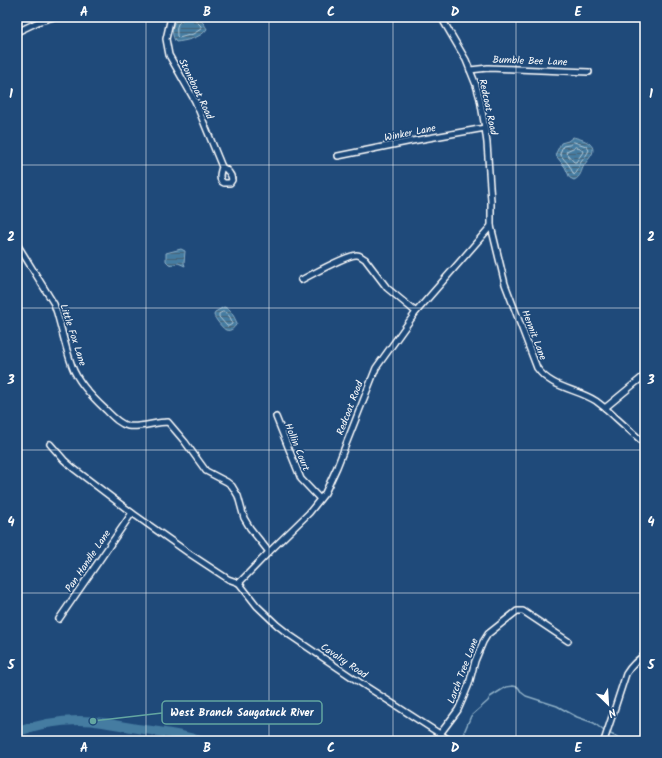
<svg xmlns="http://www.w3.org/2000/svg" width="662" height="758" viewBox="0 0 662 758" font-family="Kalam,sans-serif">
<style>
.water{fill:url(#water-rules);stroke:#8fb0c7}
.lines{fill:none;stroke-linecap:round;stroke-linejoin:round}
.shore{stroke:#b5cbd9;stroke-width:1}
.stream{stroke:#8fb0c7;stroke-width:1.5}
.river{stroke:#457ca1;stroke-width:9}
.minor-casing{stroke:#fff;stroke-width:8}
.minor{stroke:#1f4a7a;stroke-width:5}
.grid{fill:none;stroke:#fff;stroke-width:1;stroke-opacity:0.55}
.labels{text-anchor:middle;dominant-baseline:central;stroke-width:3.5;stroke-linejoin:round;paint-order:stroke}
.street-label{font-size:10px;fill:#fff;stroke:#1f4a7a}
.leader{fill:none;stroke:#63a6a1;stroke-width:1.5}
.callout-dot{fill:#63a6a1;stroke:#1f4a7a;stroke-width:1.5}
.callout{fill:#1f4a7a;stroke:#63a6a1;stroke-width:1.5}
.callout-label{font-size:11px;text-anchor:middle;font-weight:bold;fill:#fff}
.neatline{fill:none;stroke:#fff;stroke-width:1.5}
.grid-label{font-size:13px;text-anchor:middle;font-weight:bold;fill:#fff}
</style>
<defs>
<pattern id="water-rules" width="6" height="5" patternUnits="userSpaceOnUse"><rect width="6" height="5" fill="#457ca1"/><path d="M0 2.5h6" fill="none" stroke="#486476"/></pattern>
</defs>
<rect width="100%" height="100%" fill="#1f4a7a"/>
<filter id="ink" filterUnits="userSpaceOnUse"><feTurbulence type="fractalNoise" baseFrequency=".025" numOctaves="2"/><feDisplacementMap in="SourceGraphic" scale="8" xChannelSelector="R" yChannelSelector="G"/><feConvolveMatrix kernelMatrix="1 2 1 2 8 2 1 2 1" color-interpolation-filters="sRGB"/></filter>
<g filter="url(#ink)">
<g class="water">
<path d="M 181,17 C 195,17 200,16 207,29 C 201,38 185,41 176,42 C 172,37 171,27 175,22 C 177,20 179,19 181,17 Z"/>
<path d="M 573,137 C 581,139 597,143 592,154 C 590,158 587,161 584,165 C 581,171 581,177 574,180 L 570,178 L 569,176 L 565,167 L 557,157 L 556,153 L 561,143 L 568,141 Z"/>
<polygon points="181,249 185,251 184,263 185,266 178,263 172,265 169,264 166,261 166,253"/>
<path d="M 224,307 C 231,309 234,317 237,323 C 235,327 231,332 226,330 C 224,330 214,318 214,315 C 214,314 215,313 215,312 Z"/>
</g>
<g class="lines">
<g class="shore">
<path d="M 183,17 C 182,22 180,21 178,24 C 176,27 177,33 177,36 L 179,38 L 193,34 L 201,29 L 201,26 L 196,21 L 195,17"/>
<path d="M 574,142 L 586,146 L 589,150 C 587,155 584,158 581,162 C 578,167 579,171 574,175 C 572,172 571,168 569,165 C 566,161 562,158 560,153 L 563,146 L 569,145 Z"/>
<polygon points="576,147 582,150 583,152 576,162 574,162 566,153 567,151"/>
<path d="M 223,312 C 228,312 232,319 232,324 L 229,326 L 227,326 L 219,317 L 219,314 Z"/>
</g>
<polyline class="stream" points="460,741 462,737 471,716 488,701 490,697 506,687 513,686 518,687 522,693 526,696 557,706 577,717 594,723 604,731 626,741"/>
<path class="river" d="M 17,732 C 41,723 67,719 92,721 C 109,723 125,727 141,729 C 161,732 182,734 201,741"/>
<defs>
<g id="minor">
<path d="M 171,17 L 166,39 L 169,55 L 195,101 L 222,167 C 227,169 232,175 232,180 L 230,183 L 224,183 C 218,180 220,173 222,167"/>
<path d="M 441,17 L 466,60 L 476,85 L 480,99 L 485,128 L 487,143 L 491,201 L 491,226 L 505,284 L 537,368 C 552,389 576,388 596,401 C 603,406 609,411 615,417 C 625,426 635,435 645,444"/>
<polyline points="17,32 40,21 54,17"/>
<polyline points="470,70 488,68 589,72"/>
<polyline points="338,156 412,141 485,128"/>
<path d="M 17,244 L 54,304 L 57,313 C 62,331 66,349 72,366 C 78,383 93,398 106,410 C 112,416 119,424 128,426 C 140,428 155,422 168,422 L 185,442 L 206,471 L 227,482 L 232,486 L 238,496 L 244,518 L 250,528 L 269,552"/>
<path d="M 301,280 C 311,275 348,254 357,255 C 360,255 363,258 365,259 L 387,288 L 416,312"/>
<polyline points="605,408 645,375"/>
<polyline points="276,417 301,479 320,499"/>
<polyline points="50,444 64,460 73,468 132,513 190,554 228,579 239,583"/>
<polyline points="239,583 269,552 309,513 325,493 337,467 376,368 416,312 491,226"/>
<polyline points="239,583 257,606 277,625 291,636 353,678 451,741"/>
<polyline points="59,619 132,513"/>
<polyline points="440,734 458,710 462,701 469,684 475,661 483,642 488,634 517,611 523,611 568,641"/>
<path d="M 604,741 L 626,674 C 631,666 637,660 645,655"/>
</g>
</defs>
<use href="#minor" class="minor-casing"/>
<use href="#minor" class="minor"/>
</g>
</g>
<path class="grid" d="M 146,17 L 146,741M 269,17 L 269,741M 393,17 L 393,741M 516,17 L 516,741M 17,165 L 645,165M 17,308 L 645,308M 17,450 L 645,450M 17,593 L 645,593"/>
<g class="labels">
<g class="street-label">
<text transform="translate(530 61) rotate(2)">Bumble Bee Lane</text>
<text transform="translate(196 89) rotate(64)">Stoneboat Road</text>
<text transform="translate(488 107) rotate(78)">Redcoat Road</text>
<text transform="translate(410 133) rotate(-11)">Winker Lane</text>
<text transform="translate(73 335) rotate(72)">Little Fox Lane</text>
<text transform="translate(534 335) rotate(69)">Hermit Lane</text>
<text transform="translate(350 408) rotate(-69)">Redcoat Road</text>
<text transform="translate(297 447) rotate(68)">Hollin Court</text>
<text transform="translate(88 561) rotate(-56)">Pan Handle Lane</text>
<text transform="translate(344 661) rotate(34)">Cavalry Road</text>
<text transform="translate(463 671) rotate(-69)">Larch Tree Lane</text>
</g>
</g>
<path class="leader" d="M93 721L162 713"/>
<circle class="callout-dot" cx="93" cy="721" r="4"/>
<rect class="callout" x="162" y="701" width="160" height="23" rx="4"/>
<g class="callout-label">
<text x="242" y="716">West Branch Saugatuck River</text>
</g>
<rect width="662" height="758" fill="none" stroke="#1f4a7a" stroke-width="44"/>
<g transform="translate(608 704) rotate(155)" stroke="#1f4a7a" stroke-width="3" paint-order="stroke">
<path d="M0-3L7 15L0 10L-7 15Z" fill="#ffffff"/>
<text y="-6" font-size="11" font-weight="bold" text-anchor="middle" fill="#ffffff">N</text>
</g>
<rect x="22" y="22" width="618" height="714" class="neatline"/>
<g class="grid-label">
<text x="84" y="16">A</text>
<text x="207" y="16">B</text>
<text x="331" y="16">C</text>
<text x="455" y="16">D</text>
<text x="578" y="16">E</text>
<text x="11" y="98">1</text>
<text x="651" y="98">1</text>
<text x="11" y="241">2</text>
<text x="651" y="241">2</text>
<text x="11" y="384">3</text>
<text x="651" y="384">3</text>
<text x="11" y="526">4</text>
<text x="651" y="526">4</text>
<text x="11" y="669">5</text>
<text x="651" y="669">5</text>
<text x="84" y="752">A</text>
<text x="207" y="752">B</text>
<text x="331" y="752">C</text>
<text x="455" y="752">D</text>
<text x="578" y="752">E</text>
</g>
</svg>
